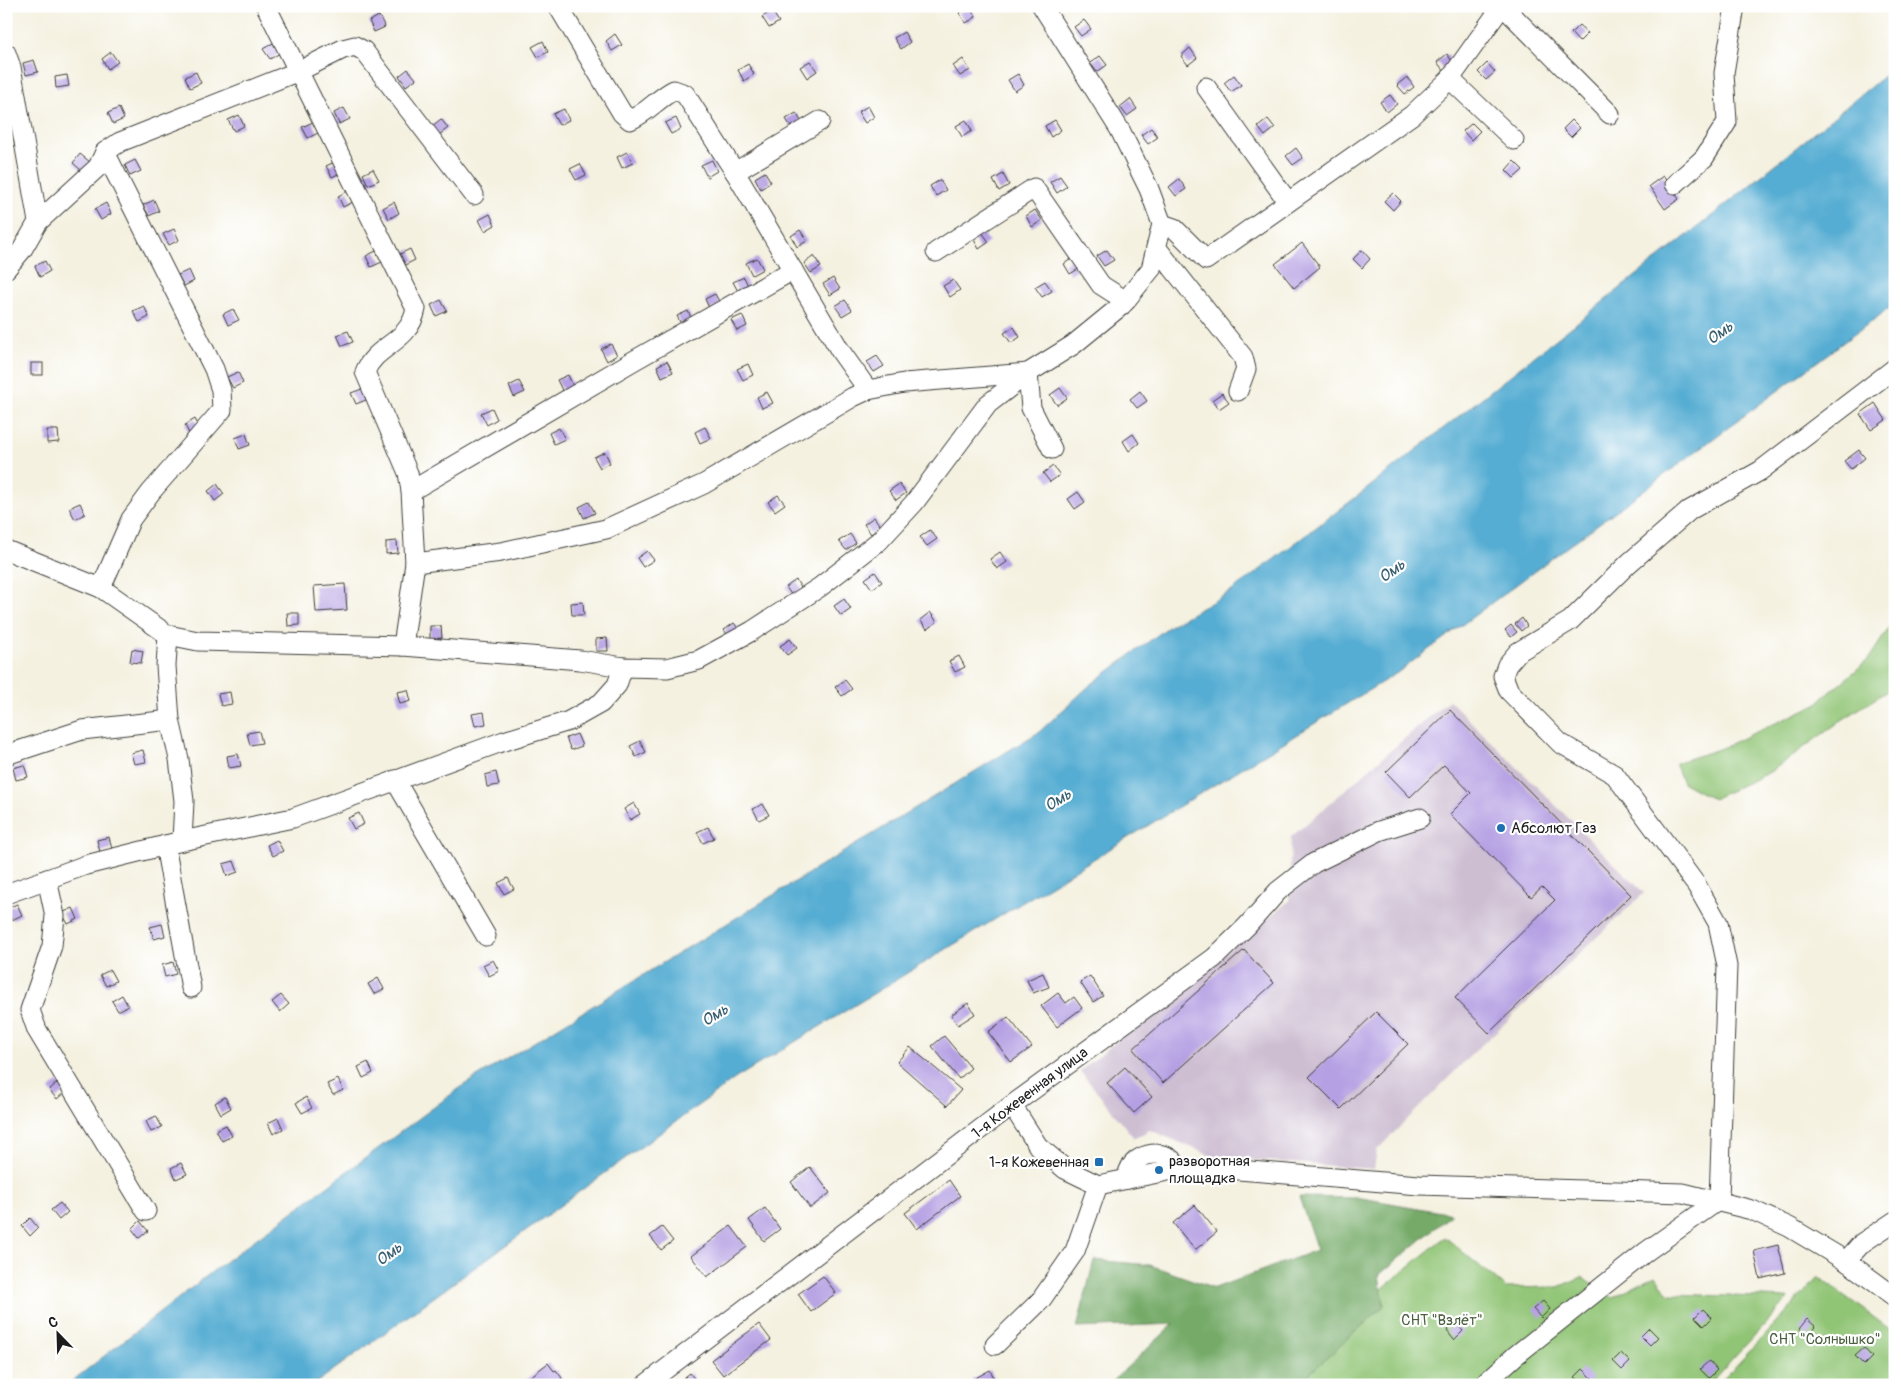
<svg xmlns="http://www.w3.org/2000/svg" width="1901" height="1391" viewBox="0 0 1901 1391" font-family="Pangolin,sans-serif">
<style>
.industrial{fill:#cdbed2}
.green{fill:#91c576;stroke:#567049}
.forest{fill:#74aa67;stroke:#486342}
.water{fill:#56add3;stroke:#396478}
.building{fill:#b5a0e3}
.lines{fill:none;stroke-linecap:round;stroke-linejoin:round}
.minor-casing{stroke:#3c3c39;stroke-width:21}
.minor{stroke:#fff;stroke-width:19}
.poi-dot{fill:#1f6fb2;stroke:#fff;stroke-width:2}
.labels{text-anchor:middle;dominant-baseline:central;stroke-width:4.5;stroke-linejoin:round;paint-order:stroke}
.poi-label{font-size:15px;fill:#1c1c1c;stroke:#fff;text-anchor:start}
.street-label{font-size:15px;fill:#1c1c1c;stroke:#fff}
.park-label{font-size:15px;fill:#4b6040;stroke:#fff}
.water-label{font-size:16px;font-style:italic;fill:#365d6e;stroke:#fff}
</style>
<rect width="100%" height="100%" fill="#fff"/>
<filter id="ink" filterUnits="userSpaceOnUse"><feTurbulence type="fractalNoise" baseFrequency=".02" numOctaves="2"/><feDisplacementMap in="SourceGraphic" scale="10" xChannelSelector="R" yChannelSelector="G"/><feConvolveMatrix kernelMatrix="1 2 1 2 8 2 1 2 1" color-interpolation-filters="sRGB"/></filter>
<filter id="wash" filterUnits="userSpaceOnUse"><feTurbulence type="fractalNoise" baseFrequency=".0096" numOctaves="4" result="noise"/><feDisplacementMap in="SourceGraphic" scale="20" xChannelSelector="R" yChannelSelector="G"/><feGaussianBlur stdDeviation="1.12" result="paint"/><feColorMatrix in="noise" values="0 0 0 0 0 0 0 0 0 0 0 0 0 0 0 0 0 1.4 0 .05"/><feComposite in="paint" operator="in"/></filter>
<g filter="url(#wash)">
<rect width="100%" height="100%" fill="#f4f1e0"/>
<polygon class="industrial" points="1449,700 1644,893 1472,1054 1377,1150 1374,1169 1214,1157 1150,1130 1134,1138 1080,1071 1289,901 1291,837"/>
<g class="green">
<polygon points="1895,619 1895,686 1842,720 1770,772 1713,799 1683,783 1675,763 1719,749 1815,705 1868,660"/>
<polygon points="1445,1237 1506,1288 1558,1287 1582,1277 1613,1298 1655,1276 1670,1294 1789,1298 1709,1385 1265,1385"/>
<polygon points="1819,1277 1895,1333 1895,1385 1718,1385"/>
</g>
<polygon class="forest" points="1299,1197 1362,1198 1452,1214 1379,1275 1384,1306 1297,1385 1108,1385 1174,1324 1077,1328 1094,1260 1150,1265 1215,1288 1317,1250"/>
<polygon class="water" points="1895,67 1895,304 1397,673 736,1078 313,1385 67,1385 226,1261 464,1085 1039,732 1089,686 1171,625 1232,591 1368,488 1728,203"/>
<g id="blocks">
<g class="building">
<polygon points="969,7 976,17 966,23 959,13"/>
<polygon points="772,11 779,22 769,28 762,17"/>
<polygon points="379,16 385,27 374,32 369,21"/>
<polygon points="1084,20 1091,29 1081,36 1074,27"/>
<polygon points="1579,25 1588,33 1579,42 1571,33"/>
<polygon points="904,32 910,42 901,49 894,38"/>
<polygon points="615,34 622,45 612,51 606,41"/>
<polygon points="543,41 548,52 538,57 532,47"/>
<polygon points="273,43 280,53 270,59 263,49"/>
<polygon points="1190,48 1197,58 1188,65 1181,56"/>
<polygon points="111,52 118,62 108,69 102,59"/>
<polygon points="1447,54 1454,64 1444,71 1437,62"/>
<polygon points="1100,56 1107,65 1097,72 1090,63"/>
<polygon points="963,59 970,70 960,76 953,66"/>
<polygon points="34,60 38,72 26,75 23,63"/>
<polygon points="810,61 817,71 807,78 800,67"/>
<polygon points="1487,63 1495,72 1486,80 1478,72"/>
<polygon points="748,64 754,74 744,81 738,70"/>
<polygon points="408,69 416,79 406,86 399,76"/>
<polygon points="196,72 201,83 190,88 185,77"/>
<polygon points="1018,74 1024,85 1015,91 1008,80"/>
<polygon points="67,75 69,86 56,88 55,77"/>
<polygon points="1234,75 1241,85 1231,92 1224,83"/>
<polygon points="1407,77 1414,87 1405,94 1397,85"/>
<polygon points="1390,95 1397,104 1387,112 1380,102"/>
<polygon points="1130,99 1137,109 1127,116 1120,107"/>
<polygon points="868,106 874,117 865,123 858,112"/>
<polygon points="119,108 124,119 113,124 108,113"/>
<polygon points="344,108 350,119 339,124 334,113"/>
<polygon points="564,109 569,120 559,125 553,114"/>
<polygon points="796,113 803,124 793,130 786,119"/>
<polygon points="239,115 244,126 234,131 228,120"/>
<polygon points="676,118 681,129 671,134 665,123"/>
<polygon points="441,119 448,128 439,135 432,126"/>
<polygon points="1268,119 1275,128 1265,136 1258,127"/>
<polygon points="966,120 972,131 962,137 956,126"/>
<polygon points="1055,120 1061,130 1051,137 1045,126"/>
<polygon points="1572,120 1580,128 1571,137 1563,129"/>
<polygon points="313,122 318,133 308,138 302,127"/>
<polygon points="1472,123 1480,131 1471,140 1463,131"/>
<polygon points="1151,128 1158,137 1148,144 1141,135"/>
<polygon points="1296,148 1303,158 1293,165 1286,156"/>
<polygon points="627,152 633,163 622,168 617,157"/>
<polygon points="80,154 90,162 82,171 73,163"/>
<polygon points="135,160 141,171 130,176 125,165"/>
<polygon points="712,160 717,171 707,177 701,165"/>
<polygon points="337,161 342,172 332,177 326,166"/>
<polygon points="1514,161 1523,170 1514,178 1506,170"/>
<polygon points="580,164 586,175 576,180 570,169"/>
<polygon points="373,169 379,180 368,185 363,174"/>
<polygon points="765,172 771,182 761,189 755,178"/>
<polygon points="1003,174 1009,185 999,191 993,180"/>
<polygon points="1060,176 1067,186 1057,193 1050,182"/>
<polygon points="1663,176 1679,199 1665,209 1649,186"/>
<polygon points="1179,179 1186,189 1176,196 1169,187"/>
<polygon points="940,180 946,190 936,196 930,186"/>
<polygon points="348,191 353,202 343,207 338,196"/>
<polygon points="1393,193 1401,201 1393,210 1384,201"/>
<polygon points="154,200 159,211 149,216 143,205"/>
<polygon points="394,202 399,213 389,219 383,208"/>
<polygon points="106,203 111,214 101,220 95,209"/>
<polygon points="1035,210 1042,220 1032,227 1026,216"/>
<polygon points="490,214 495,225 485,231 479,220"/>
<polygon points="174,229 179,240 169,245 163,234"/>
<polygon points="800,230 807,241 797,247 791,236"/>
<polygon points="982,232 989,242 979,249 973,238"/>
<polygon points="1302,243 1320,267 1294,288 1275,264"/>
<polygon points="410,249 415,260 405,265 400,254"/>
<polygon points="1107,250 1114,260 1104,266 1097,256"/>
<polygon points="1362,250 1370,259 1362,268 1353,259"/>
<polygon points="376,251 382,262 371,267 366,256"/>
<polygon points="814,256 821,267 811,273 804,263"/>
<polygon points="1074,257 1080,268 1070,274 1064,264"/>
<polygon points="757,258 763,269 752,275 746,263"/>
<polygon points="45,261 50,271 40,277 35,266"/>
<polygon points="189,270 194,281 184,286 178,275"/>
<polygon points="744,277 749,288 739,293 733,282"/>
<polygon points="833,278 840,289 830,295 823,284"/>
<polygon points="953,280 960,290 950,297 943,286"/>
<polygon points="1045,281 1052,291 1042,297 1035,287"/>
<polygon points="715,294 721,305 710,310 705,299"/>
<polygon points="441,300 447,311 436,316 431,305"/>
<polygon points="845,300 852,310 842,316 835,306"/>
<polygon points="144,306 149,317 139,322 133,311"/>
<polygon points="233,309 239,320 228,325 223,314"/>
<polygon points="688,311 693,322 683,328 677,316"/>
<polygon points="742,315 747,326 737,331 731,320"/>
<polygon points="1014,327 1020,337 1011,343 1004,333"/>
<polygon points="348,331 353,342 342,346 337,335"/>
<polygon points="611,344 617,355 607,361 601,349"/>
<polygon points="877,356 884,366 874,372 867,362"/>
<polygon points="667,361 673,372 662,377 657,366"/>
<rect x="31" y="363" width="12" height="12"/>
<polygon points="748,364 753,375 743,380 737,369"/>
<polygon points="238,372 243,383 233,388 227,377"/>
<polygon points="568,375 573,386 563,392 557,380"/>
<polygon points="519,381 525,392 514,397 509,386"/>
<polygon points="1060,388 1067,398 1057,405 1050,395"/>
<polygon points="362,389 366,400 356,404 351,393"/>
<polygon points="1140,391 1147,401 1137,408 1130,399"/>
<polygon points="767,392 773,403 762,408 757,397"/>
<polygon points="1222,393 1229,402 1219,409 1212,400"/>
<polygon points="1875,403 1886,420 1871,430 1860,414"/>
<polygon points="492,408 497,419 487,425 481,413"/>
<polygon points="195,419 201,431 190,436 185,425"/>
<polygon points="705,427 711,438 700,443 695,432"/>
<polygon points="559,428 565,439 554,444 549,433"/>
<polygon points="47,430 58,430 59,442 47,443"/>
<polygon points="246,434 250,445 239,449 235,438"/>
<polygon points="1133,434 1139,443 1129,451 1123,441"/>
<polygon points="1859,450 1865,458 1851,469 1844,461"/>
<polygon points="605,452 610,463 600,468 594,457"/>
<polygon points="1053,466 1060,475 1050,482 1043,473"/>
<polygon points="217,484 224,494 215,501 208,491"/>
<polygon points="899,484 906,493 896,500 889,491"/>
<polygon points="1078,492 1085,502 1075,509 1068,499"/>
<polygon points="778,495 785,504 775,511 768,502"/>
<polygon points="589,502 595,513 584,518 579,507"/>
<polygon points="80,503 85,514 75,519 69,508"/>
<polygon points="874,517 881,527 871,534 864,524"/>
<polygon points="930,530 937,539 927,546 920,537"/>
<polygon points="850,534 856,543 846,550 839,541"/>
<polygon points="397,541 398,553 386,554 386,542"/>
<polygon points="647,551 654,560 643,567 637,558"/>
<polygon points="1000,552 1007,562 997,569 990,559"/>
<polygon points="875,572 882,582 872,589 865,579"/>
<polygon points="796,580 802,589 792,596 786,587"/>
<polygon points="345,584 347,610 316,612 314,586"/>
<polygon points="844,599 851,609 841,616 834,606"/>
<polygon points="583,602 584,615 572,615 571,603"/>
<polygon points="930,612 937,622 927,629 920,620"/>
<polygon points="287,613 299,613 299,625 288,626"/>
<polygon points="1522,618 1527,626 1521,631 1515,624"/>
<polygon points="734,623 741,632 731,639 724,630"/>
<polygon points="1511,625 1517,632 1511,637 1505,630"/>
<polygon points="430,626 441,626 442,638 430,639"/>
<polygon points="607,638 608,651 596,651 596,639"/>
<polygon points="790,639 797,648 787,655 780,646"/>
<polygon points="132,649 143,651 141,663 130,662"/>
<polygon points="959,656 965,667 955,672 949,661"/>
<polygon points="845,680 852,689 842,696 835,687"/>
<polygon points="408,690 411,701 400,704 397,692"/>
<polygon points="230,692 232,704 221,706 218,694"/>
<polygon points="1450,710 1631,895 1489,1033 1455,998 1555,900 1542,887 1531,897 1450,814 1471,793 1444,765 1410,797 1386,772"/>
<polygon points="484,712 486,724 475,726 472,714"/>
<polygon points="259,731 262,743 250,745 247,733"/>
<polygon points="577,734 582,746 571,750 566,738"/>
<polygon points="640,741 646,752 636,757 630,746"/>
<polygon points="143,750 146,762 134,764 131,753"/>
<polygon points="238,754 241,766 229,768 227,756"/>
<polygon points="24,765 28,777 16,780 13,768"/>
<polygon points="496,772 499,785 487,787 485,775"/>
<polygon points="634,803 640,814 630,820 624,809"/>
<polygon points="763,804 769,815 759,820 753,809"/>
<polygon points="359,813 364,824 354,829 348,818"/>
<polygon points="708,827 714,838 703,843 697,832"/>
<polygon points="109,837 112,849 100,852 97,840"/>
<polygon points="277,840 283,851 273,856 267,845"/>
<polygon points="234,861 238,872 227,876 223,864"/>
<polygon points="508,878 514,889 504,894 498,883"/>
<polygon points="17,904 22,915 12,920 6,909"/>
<polygon points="73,908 78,919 68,924 62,913"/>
<polygon points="162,924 165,936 154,939 150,927"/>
<polygon points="1244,950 1274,983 1163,1083 1133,1049"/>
<polygon points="493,960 499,971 489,976 483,965"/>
<polygon points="173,962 176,974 165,977 162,965"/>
<polygon points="110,970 116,981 106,986 100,975"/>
<polygon points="1043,973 1049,987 1033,993 1027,980"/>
<polygon points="1090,976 1103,996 1093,1002 1080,982"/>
<polygon points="378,978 384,989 374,994 368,984"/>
<polygon points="1058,993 1066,1003 1074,997 1082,1008 1057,1027 1041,1006"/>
<polygon points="122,995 128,1006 118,1011 112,1001"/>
<polygon points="281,995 289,1004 280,1012 272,1002"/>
<polygon points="968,1003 975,1014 958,1025 951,1015"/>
<polygon points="1376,1012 1408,1044 1341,1109 1309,1077"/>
<polygon points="1008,1017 1032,1047 1011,1062 988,1032"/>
<polygon points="944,1036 971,1068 959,1079 932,1046"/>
<polygon points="910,1047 961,1090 947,1106 897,1062"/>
<polygon points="368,1062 373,1073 363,1078 358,1067"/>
<polygon points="1125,1067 1152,1097 1134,1113 1107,1083"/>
<polygon points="338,1079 343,1090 333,1095 327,1084"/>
<polygon points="58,1082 66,1091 57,1099 49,1090"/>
<polygon points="225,1097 231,1108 221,1114 215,1103"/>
<polygon points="306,1097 312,1108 302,1113 296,1103"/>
<polygon points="156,1116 162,1127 151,1132 146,1121"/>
<polygon points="278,1118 283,1129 273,1134 268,1123"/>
<polygon points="226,1125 232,1136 222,1141 216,1130"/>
<polygon points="181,1163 187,1174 176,1179 171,1168"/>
<polygon points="810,1167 830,1193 810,1208 791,1182"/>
<polygon points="949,1180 960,1196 917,1229 905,1213"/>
<polygon points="60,1203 68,1212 59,1220 51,1210"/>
<polygon points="1195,1205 1217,1232 1195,1250 1173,1223"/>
<polygon points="765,1208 780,1229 764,1241 749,1220"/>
<polygon points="30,1218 38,1228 30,1236 22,1226"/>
<polygon points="140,1221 148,1231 139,1238 132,1229"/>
<polygon points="731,1226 747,1247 707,1277 691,1256"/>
<polygon points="662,1227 673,1241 661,1250 650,1236"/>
<polygon points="1778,1245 1785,1273 1760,1279 1754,1251"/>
<polygon points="823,1276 836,1293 811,1312 798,1294"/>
<polygon points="1543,1301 1550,1309 1541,1318 1533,1309"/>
<polygon points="1703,1309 1712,1318 1704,1326 1695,1317"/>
<polygon points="1807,1319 1816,1327 1808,1336 1799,1329"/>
<polygon points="1456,1323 1463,1331 1454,1340 1447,1331"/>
<polygon points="759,1324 771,1340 723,1375 711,1360"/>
<polygon points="1649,1328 1658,1337 1650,1345 1641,1336"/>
<polygon points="1864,1348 1872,1357 1864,1365 1855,1356"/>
<polygon points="1621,1353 1630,1362 1622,1370 1613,1361"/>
<polygon points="1709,1361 1717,1370 1709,1378 1700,1369"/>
<polygon points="548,1363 554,1371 556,1370 562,1378 560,1380 564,1385 528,1385 525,1381"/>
<polygon points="1583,1369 1592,1378 1585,1385 1575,1377"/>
<polygon points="990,1370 998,1385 974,1385 972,1380"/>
<polygon points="690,1373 699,1385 675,1385"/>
</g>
</g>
</g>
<g filter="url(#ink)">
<use href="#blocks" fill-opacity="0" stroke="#3c3c39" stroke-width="1"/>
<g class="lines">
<defs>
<g id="minor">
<path d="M 266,6 L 416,309 C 409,344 376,344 365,372 L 408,473 L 411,491 L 415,563 L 403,646"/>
<path d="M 558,6 L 622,113 L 630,120 C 647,113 658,98 674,90 L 685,94 L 735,172 L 841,352 L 868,390"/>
<polyline points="1503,6 1610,114"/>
<polyline points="6,53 11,67 38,222"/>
<polyline points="1450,79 1514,140"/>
<polyline points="1206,87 1288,202"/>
<polyline points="735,172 820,121"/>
<polyline points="1675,184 1704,158 1727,122 1724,73 1735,6"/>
<polyline points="1162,224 1174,228 1206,260 1412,115 1450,79 1502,6"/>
<polyline points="1156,247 1243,357 1246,369 1238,391"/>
<polyline points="936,252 1034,188 1101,285 1126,301"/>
<polyline points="6,269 22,250 38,222 98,167 105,152 120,142 299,71 343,49 355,46 364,51 474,195"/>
<polyline points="411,491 633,361 793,270"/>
<polyline points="6,550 101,588 168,635 198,641 403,646 580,660 623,667 667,668 699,660 752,631 820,587 879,541 914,503 988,404 1028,373 1073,345 1122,305 1151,269 1162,224 1149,189 1120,130 1042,6"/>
<polyline points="415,563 501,552 606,529 704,484 853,397 868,390 904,383 1028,373 1031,408 1052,449"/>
<polyline points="101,588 131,519 151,492 222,410 221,390 214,369 105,152"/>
<polyline points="168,635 166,666 170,720 179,759 184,801 182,841"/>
<polyline points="6,755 82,730 170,720"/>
<polyline points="395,780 486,936"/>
<polyline points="165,845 191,988"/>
<polyline points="47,879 55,916 52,946 30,1010 37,1030 146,1211"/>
<polyline points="6,894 86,865 182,841 293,818 504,741 569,721 601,703 617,685 623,667"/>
<polyline points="1012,1105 1038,1146 1065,1169 1098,1185 1178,1169 1226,1169 1419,1185 1683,1193 1752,1210 1789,1227 1846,1261 1895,1297"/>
<path d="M 1128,1179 C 1125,1155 1168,1142 1178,1169"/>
<polyline points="1846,1261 1862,1243 1895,1221"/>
<polyline points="995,1345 1041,1300 1075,1251 1098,1185"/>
<polyline points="645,1385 1012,1105 1214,958 1247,926 1278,891 1314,863 1379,831 1420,818"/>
<polyline points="1483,1385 1515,1356 1647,1251 1719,1200 1727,966 1718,923 1697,886 1615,775 1560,743 1509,691 1503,676 1507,665 1518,652 1570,621 1629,563 1690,510 1760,471 1895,368"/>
</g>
</defs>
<use href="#minor" class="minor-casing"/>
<use href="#minor" class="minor"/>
</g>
</g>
<g class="poi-dot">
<circle cx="1501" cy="828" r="5"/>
<rect x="1094" y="1157" width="10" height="10" rx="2.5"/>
<circle cx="1159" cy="1170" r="5"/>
</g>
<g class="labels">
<g class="poi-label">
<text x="1511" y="828">Абсолют Газ</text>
<text x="1169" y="1161">разворотная<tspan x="1169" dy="17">площадка</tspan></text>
<text x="1089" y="1162" text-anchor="end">1-я Кожевенная</text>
</g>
<g class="street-label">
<text transform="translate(1030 1093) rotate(-37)">1-я Кожевенная улица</text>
</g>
<g class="park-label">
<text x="1442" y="1320">СНТ "Взлёт"</text>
<text x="1825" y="1339">СНТ "Солнышко"</text>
</g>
<g class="water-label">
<text transform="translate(1720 333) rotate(-36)">Омь</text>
<text transform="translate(1392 571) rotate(-36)">Омь</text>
<text transform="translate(1058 800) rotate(-32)">Омь</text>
<text transform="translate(715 1015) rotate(-32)">Омь</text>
<text transform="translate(389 1254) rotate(-37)">Омь</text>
</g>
</g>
<rect width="1901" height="1391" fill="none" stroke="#fff" stroke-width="25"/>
<g transform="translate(58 1334) rotate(337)" stroke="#ffffff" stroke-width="4" paint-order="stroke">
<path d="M0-4L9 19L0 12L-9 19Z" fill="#1c1c1c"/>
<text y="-8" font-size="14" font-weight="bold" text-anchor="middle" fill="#1c1c1c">С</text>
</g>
</svg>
